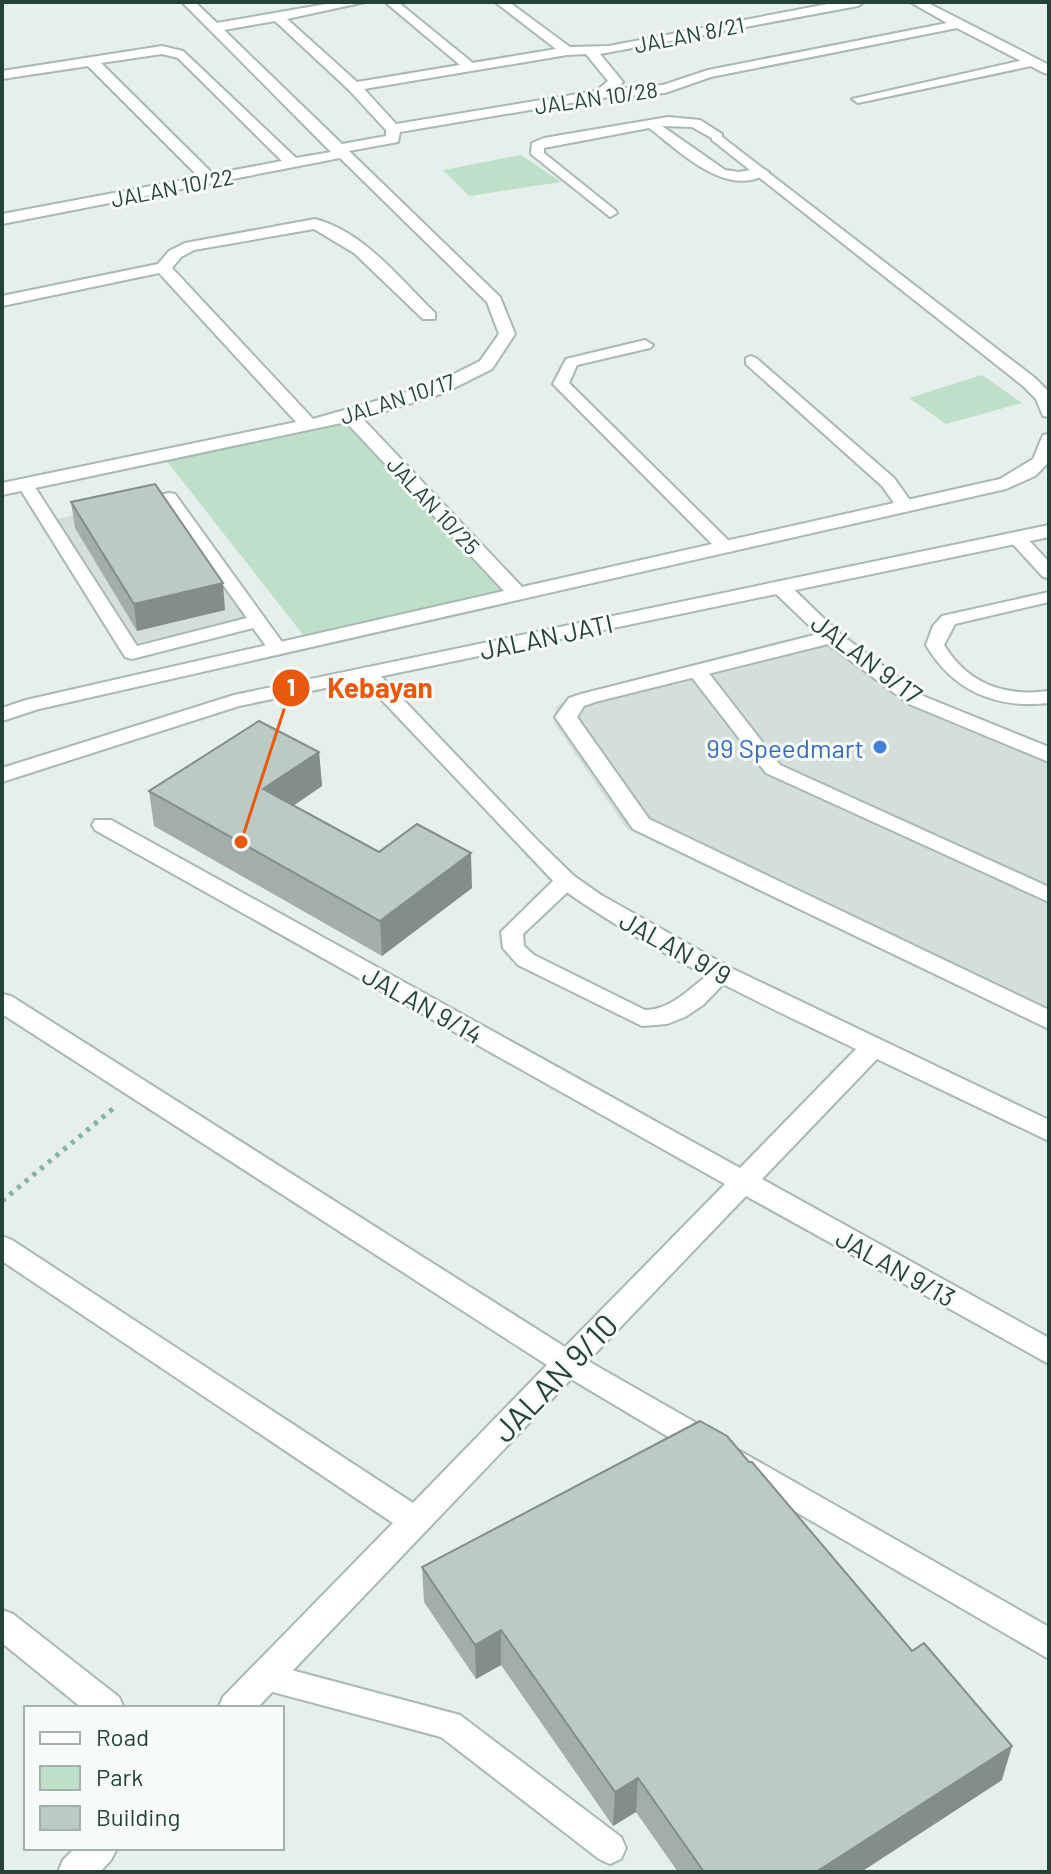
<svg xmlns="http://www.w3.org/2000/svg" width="1051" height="1874" viewBox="0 0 1051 1874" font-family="Barlow,sans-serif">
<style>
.built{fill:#d4dfda}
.green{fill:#bfe0c8}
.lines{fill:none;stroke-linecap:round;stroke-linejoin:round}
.service-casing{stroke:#a8b8b2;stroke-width:4}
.minor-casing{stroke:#a8b8b2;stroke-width:4}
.tertiary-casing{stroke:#a8b8b2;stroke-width:4}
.path{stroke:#86b3a5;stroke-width:5;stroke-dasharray:4 6;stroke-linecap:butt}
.service{fill:#fff;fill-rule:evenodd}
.minor{fill:#fff;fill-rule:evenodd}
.tertiary{fill:#fff;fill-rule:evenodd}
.wall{fill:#a1aea9}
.shaded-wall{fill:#838d89}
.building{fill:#bbcac4;stroke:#838d89;stroke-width:2}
.shop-dot{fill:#3f7fe0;stroke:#f7fbf9;stroke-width:3}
.labels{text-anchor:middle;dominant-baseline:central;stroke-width:6;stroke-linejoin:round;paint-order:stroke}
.far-street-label{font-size:22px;fill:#24423a;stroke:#f7fbf9}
.street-label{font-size:26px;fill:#24423a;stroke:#f7fbf9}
.shop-label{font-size:26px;fill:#366cbe;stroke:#f7fbf9;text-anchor:end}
.near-street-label{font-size:32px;fill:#24423a;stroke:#f7fbf9}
.leader{fill:none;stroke:#e8590c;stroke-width:3}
.callout-dot{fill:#e8590c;stroke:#f7fbf9;stroke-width:3}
.mark-label{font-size:24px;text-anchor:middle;font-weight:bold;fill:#fff}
.callout-label{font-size:28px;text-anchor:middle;font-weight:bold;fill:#e8590c;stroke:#f7fbf9;stroke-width:6;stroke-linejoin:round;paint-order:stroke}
</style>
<rect width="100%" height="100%" fill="#e6efeb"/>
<g class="built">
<polygon points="161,496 248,619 133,644 57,519"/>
<polygon points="838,628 922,694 1049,746 1049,1030 627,829 554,723 556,707 572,696"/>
</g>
<g class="green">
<polygon points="521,155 561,182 469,196 443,170"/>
<polygon points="982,375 1022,403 946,424 909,398"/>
<polygon points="350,416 518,594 311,645 162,455"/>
</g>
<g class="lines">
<defs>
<g id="service">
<polygon points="385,2 398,2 474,64 474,70 466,70"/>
<polygon points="1032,58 1036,59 1036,65 858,103 852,99"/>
<path d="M 668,117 L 700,120 L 722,134 L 722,140 L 717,141 L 692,127 L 662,126 L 725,170 L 739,172 L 762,168 L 769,172 C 728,201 680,151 649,128 L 544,148 L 544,153 L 615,210 L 617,213 L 610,217 L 531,154 L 532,143 L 544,138 Z"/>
<polygon points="645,340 653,345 650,348 577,365 569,383 731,543 734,547 731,551 719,551 553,384 566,359"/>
<polygon points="751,356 756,358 894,478 914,506 911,510 899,510 882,486 746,364 746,358"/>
<polygon points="25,479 33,484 137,646 247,618 165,504 137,510 128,505 131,501 169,493 175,494 287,649 278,655 271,653 253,628 132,659 125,657 17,484"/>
<polygon points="1017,533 1023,534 1049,562 1049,578 1043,577 1011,542 1008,538"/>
<path d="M 1049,592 L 1049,602 L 955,624 L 944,645 C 968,684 1005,697 1049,691 L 1049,703 C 996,709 953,691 926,645 L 933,626 L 942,616 Z"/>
<polygon points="697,665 704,667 780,765 1049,887 1049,902 766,773 687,671"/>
<path d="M 566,874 L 574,876 L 577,881 L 574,886 L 523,934 L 524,946 L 534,955 L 645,1010 C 684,1010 706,962 730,969 L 733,974 L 703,1005 L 685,1017 L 667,1024 L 642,1026 L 518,965 L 503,948 L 501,932 L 558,876 Z"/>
<polygon points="265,1663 460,1715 621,1837 626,1848 621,1859 610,1864 599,1859 441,1737 254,1687 250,1677 254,1667"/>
</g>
<g id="minor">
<path d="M 182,2 L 195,2 L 217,23 L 338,2 L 365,2 L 287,19 L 357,82 L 556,49 L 495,2 L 509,2 L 570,47 L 609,46 L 838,2 L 864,2 L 858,6 L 600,54 L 623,82 L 616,89 L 663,85 L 708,70 L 947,23 L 910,2 L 926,2 L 1049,65 L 1049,74 L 1044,73 L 957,28 L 711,77 L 665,93 L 600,98 L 400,132 L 398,142 L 349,151 L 500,297 L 515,334 L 492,369 L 444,393 L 362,418 L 522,587 L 1000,479 L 1033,459 L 1043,435 L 1049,434 L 1049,462 L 1035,476 L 1006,489 L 39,709 L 2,721 L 2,708 L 26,700 L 504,591 L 346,422 L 2,495 L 2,483 L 296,422 L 159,273 L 2,306 L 2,296 L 158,264 L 169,251 L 185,243 L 315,219 C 364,232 400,279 435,313 L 435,319 L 423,319 L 354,253 L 314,229 L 194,250 L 181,257 L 172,268 L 313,419 L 432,385 L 480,361 L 499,334 L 487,302 L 340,158 L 2,224 L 2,214 L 199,177 L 88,66 L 2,79 L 2,71 L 162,46 L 183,51 L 296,158 L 331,152 ZM 275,21 L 349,90 L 386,130 L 386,136 L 342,144 L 224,30 ZM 162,54 L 178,58 L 282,161 L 213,174 L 101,63 ZM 586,54 L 608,81 L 596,91 L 396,124 L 364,89 L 567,55 Z"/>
<polygon points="717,133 1035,378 1049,392 1049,417 1043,416 1036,399 1023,386 712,140 712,134"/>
<polygon points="780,581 787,583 839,633 923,696 1049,747 1049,762 909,704 828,644 595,702 584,706 577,717 649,819 1049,1010 1049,1029 633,829 555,717 569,698 581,694 818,634 773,591 770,587"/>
<path d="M 367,667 L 374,669 L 538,841 L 574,876 L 601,895 L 731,968 L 1049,1120 L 1049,1141 L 877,1059 L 762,1179 L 1049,1338 L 1049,1364 L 746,1196 L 588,1361 L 719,1436 L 723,1445 L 719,1454 L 708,1457 L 697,1454 L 571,1379 L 257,1708 L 218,1708 L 223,1697 L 393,1523 L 2,1261 L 2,1236 L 12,1240 L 413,1503 L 547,1365 L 2,1014 L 2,994 L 11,996 L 565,1347 L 725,1184 L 95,830 L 92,825 L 95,820 L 111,820 L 740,1168 L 856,1049 C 754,1000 650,952 558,886 L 360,677 L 357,673 L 360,669 Z"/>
<polygon points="740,1451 1049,1627 1049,1659 729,1473 725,1464 729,1455"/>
<polygon points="2,1610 13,1614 119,1697 124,1708 82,1708 2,1643"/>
<polygon points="75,1848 117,1848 111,1860 100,1872 58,1872 63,1860"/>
</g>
<polygon id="tertiary" points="1049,525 1049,537 239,706 2,782 2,768 234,695"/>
</defs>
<use href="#service" class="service-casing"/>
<use href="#minor" class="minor-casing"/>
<use href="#tertiary" class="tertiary-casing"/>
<polyline class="path" points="2,1201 115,1107"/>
<use href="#service" class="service"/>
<use href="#minor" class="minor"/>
<use href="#tertiary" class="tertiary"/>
</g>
<g class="wall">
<polygon points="71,502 225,610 137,631 75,528"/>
<polygon points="319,752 322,786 293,806 379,852 472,888 382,956 154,826 149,791"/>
<polygon points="422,1567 1002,1780 861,1872 678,1872 636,1812 613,1826 501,1665 476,1679 424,1602"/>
</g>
<g class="shaded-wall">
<polygon points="223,583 225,610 137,631 134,604"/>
<polygon points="319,752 322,786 266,824 263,789"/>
<polygon points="471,853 472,888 382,956 380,921"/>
<polygon points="501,1630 501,1665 476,1679 475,1645"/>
<polygon points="1012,1746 1002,1780 861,1872 816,1872"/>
<polygon points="638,1778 636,1812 613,1826 615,1792"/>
</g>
<g class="building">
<polygon points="155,484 223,583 134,604 71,502"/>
<polygon points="259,721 319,752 263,789 379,852 417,824 471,853 380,921 149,791"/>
<polygon points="700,1421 727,1436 749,1462 752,1462 912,1651 924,1643 1012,1746 816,1872 704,1872 638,1778 615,1792 501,1630 475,1645 422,1567"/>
</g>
<circle class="shop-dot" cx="880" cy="747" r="8"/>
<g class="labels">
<g class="far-street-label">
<text transform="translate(689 34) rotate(-11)">JALAN 8/21</text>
<text transform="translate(596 97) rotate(-8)">JALAN 10/28</text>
<text transform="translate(172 187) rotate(-11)">JALAN 10/22</text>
<text transform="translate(397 398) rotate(-18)">JALAN 10/17</text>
<text transform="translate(434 505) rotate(47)">JALAN 10/25</text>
</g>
<g class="street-label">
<text transform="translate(546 636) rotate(-12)">JALAN JATI</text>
<text transform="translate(867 658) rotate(37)">JALAN 9/17</text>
<text transform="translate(676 947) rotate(29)">JALAN 9/9</text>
<text transform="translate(423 1004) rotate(29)">JALAN 9/14</text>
<text transform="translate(896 1267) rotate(29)">JALAN 9/13</text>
</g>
<g class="shop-label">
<text x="864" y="747">99 Speedmart</text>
</g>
<g class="near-street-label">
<text transform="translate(554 1377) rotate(-46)">JALAN 9/10</text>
</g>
</g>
<path class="leader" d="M241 842L291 688"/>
<g class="callout-dot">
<circle cx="241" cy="842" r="8"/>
<circle cx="291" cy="688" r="20"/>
</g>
<g class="mark-label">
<text x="291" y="696">1</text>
</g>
<g class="callout-label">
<text x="380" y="698">Kebayan</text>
</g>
<rect width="1051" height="1874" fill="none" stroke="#24423a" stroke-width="8"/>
<rect x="24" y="1706" width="260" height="144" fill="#f7fbf9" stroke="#a3b1ad" stroke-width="2"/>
<rect x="40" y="1732" width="40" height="12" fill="#ffffff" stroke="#a3b1ad" stroke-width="2"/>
<text x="96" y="1746" font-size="24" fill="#24423a">Road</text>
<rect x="40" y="1766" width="40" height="24" fill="#bfe0c8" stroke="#a3b1ad" stroke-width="2"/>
<text x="96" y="1786" font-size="24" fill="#24423a">Park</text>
<rect x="40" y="1806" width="40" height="24" fill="#bbcac4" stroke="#a3b1ad" stroke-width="2"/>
<text x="96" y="1826" font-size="24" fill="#24423a">Building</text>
</svg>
